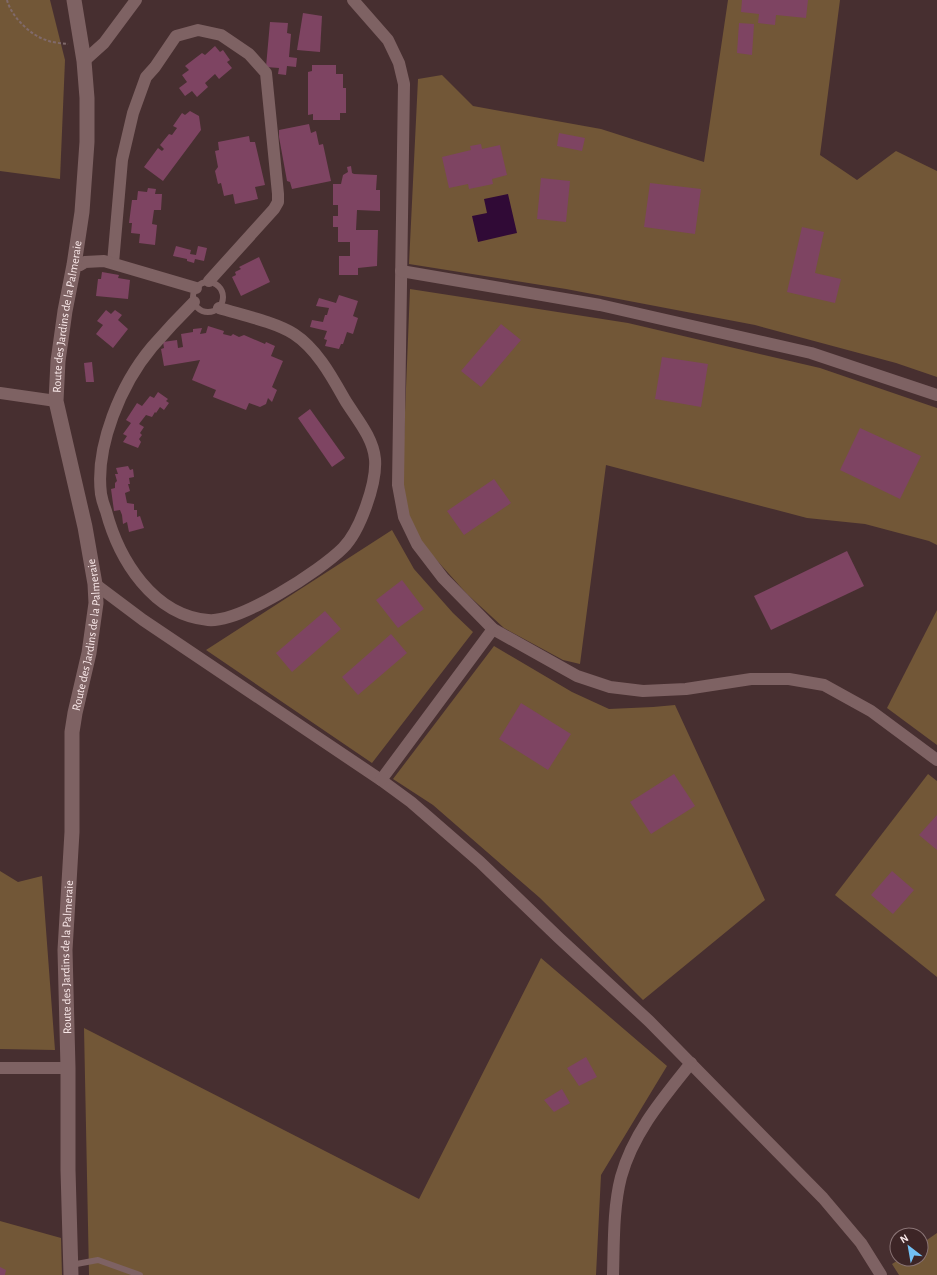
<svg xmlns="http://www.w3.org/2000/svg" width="937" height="1275" viewBox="0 0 937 1275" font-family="'Alegreya Sans',sans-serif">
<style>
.green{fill:#725737}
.water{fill:#300a36}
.building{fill:#7e4462}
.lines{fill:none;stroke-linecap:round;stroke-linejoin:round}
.path{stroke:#806a6b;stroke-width:2;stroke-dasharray:3 2;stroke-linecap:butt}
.service{stroke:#7e6263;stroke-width:6}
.minor{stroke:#7e6263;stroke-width:12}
.tertiary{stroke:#7e6263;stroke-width:15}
.labels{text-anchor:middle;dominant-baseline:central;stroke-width:3;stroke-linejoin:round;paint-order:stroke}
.street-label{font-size:12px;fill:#fae9ea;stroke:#3d2526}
</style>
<rect width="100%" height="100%" fill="#472f30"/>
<g class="green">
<polygon points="0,0 50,0 65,60 60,179 0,171"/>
<polygon points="728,0 840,0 820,155 857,180 896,151 937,171 937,377 896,363 755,325 566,289 409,264 418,79 442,75 473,106 601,129 704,162"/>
<polygon points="410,289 628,323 820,368 937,408 937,545 929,541 865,524 807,518 606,465 580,664 563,660 504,628 467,594 424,546 405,511 403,462"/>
<polygon points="392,530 414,569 453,613 473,632 372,763 206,650"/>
<polygon points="937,610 937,745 887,708"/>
<polygon points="494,646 572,692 609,709 653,707 675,705 765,900 643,1000 540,898 433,805 393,779"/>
<polygon points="928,774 937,781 937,977 835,895"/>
<polygon points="0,871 18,882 42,876 55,1050 0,1049"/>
<polygon points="541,958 667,1066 601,1175 596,1275 89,1275 84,1028 419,1199"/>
<polygon points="0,1221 61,1238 62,1275 0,1275"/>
<polygon points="937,1233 937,1275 899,1275 892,1264 900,1259 921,1259 921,1244"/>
</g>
<polygon class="water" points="508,194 517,233 478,242 472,216 487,213 484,199"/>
<g class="building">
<polygon points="742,0 808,0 806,18 776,15 775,25 758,23 759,14 741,12"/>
<polygon points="303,13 322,16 320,52 297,50"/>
<polygon points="270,22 288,23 287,33 291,34 289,57 297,58 296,67 287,66 286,75 278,74 279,68 266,67"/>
<polygon points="739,23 754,24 752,55 737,53"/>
<polygon points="215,46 220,52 223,50 230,60 227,62 232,68 219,79 215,74 205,83 208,87 197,97 192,91 185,96 179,88 187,82 182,75 189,70 185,66 202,53 205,55"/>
<polygon points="312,65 336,65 336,74 343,74 343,88 346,88 346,113 340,113 340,120 313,120 313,114 308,115 308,72 312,71"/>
<polygon points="190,111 199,116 201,130 163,181 144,167 158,148 162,151 164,149 160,145 169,134 172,135 177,128 173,126 182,113 185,115"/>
<polygon points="309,124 311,133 316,131 319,145 323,144 331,181 292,189 290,182 287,181 279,137 279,130"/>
<polygon points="559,133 585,138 582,151 557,146"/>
<polygon points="249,136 250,142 255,142 265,185 255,187 258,199 235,204 233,194 224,196 221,183 218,184 215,171 218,167 215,151 219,150 218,142"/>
<polygon points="481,144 482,149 500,145 507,175 492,179 493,184 469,189 468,184 449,188 442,157 471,150 470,146"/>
<polygon points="351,166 352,173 354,174 377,175 376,190 380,190 380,211 357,210 356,230 378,230 377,266 358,268 358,275 339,275 339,256 350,256 350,242 338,242 338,227 333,227 333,216 338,216 338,205 333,205 333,184 341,184 343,175 348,172 347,167"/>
<polygon points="541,178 570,181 566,222 537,219"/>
<polygon points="650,183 701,189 695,234 644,227"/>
<polygon points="148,188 156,189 155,194 162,194 161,210 154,210 152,224 157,225 155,245 139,243 140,234 131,233 132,223 129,223 132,200 137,200 138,191 147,192"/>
<polygon points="802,227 824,232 815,273 841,279 835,303 787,292"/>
<polygon points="176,246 191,250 190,254 196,255 198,246 207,248 204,261 195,259 194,263 187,261 187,259 173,256"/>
<polygon points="259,257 270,282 241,296 232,277 236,275 235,272 241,269 239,267"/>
<polygon points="102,272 119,275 118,278 130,280 128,299 96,296 98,279 101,279"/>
<polygon points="339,295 358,301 353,316 358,318 353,334 347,332 343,344 341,344 339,349 325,346 327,340 324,339 327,331 310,327 312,320 323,322 325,315 327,315 329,308 316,306 319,298 336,303"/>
<polygon points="106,310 111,314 115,310 122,315 118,320 128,329 113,348 96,334 103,325 97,321"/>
<polygon points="501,324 521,340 481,387 461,371"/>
<polygon points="208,326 224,331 223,334 231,336 233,334 239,337 244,335 265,344 266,342 275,346 271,356 283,361 272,387 277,390 272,402 268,398 266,404 260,407 249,403 246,410 213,397 216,390 192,380 200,360 164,366 161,349 164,348 163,342 177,340 178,348 183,347 181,334 193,332 193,329 202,328 200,334 206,333"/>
<polygon points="662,357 708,364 701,407 655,399"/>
<polygon points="92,362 94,382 86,382 84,363"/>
<polygon points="158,392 168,399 166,401 169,403 164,410 160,407 156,413 155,412 152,417 146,415 139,424 144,427 140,433 142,435 139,439 141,442 138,448 123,442 127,436 123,434 131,423 126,420 137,403 142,406 150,396 154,398"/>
<polygon points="310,409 345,458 332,467 298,418"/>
<polygon points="860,428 921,456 900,499 840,470"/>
<polygon points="128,466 130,470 133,469 134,477 129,478 130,484 128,484 130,491 125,493 127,503 134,504 134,510 137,510 137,517 140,516 144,528 129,532 127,522 123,524 122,515 120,510 114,511 111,489 115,488 115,483 117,481 115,474 118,474 116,468"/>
<polygon points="494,479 511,503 464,535 447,511"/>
<polygon points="847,551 864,586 771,630 754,596"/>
<polygon points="402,580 424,609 398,628 376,600"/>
<polygon points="325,611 341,629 292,672 276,653"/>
<polygon points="391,634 407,653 358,695 342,677"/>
<polygon points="521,703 571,734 548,770 499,739"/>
<polygon points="674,774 695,806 651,834 630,802"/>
<polygon points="937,815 937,850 919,835"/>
<polygon points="892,871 914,890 893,914 871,895"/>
<polygon points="586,1057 597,1077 579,1086 567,1068"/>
<polygon points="562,1089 570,1103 554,1112 544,1100"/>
<polygon points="0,1267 6,1270 5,1275 0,1275"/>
</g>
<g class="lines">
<path class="path" d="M 7,0 C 11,16 30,35 46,40 C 53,43 61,43 68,44"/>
<g class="service">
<circle cx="208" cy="297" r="15"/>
<polyline points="71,1265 98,1260 140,1275"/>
</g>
<g class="minor">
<polyline points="353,0 388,40 399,63 404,84 398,485 404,517 417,544 443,578 493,629 577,676 610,687 643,691 686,689 751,679 789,679 824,685 871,711 937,760"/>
<polyline points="84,61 104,43 136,0"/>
<polyline points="113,263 122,160 133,113 146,77 155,67 176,36 198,30 221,35 249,54 266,73 278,194 278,202 274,209 209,281"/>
<polyline points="74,265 80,265 85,262 104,261 196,288"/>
<polyline points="401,271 600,305 811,353 937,395"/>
<path d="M 194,302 C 179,317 165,332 152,347 C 121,384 95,446 101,494 C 102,500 104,506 106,511 C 119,560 153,615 208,620 C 240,623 320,571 343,548 C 360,531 377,483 375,459 C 373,437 356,418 345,400 C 332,377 317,349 294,334 C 275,322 242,315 219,308"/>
<polyline points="0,393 56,401"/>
<polyline points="95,584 143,620 381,780 411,802 480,862 559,938 649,1021 823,1198 861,1243 881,1275"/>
<polyline points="381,780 493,629"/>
<polyline points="0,1068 68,1068"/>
<path d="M 613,1275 C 614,1243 613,1208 621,1177 C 633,1133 663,1098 691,1063"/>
</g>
<path class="tertiary" id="s1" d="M 71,1275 L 68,1170 L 68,1068 L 65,950 L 72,832 L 72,732 L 75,713 L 89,653 L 96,603 L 95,584 L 85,527 L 56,401 L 58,361 L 65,311 L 74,265 L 82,212 L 87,142 L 87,98 L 84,61 L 74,0"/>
</g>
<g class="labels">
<g class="street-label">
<text stroke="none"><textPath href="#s1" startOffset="966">Route des Jardins de la Palmeraie</textPath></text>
<text stroke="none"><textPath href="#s1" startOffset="642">Route des Jardins de la Palmeraie</textPath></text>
<text stroke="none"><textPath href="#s1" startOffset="318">Route des Jardins de la Palmeraie</textPath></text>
</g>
</g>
<g transform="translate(909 1247) rotate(329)"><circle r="19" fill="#3d2526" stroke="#897374"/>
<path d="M0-3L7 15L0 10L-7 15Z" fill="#72c1f5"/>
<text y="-6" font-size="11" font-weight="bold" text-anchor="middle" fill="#fae9ea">N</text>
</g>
</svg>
